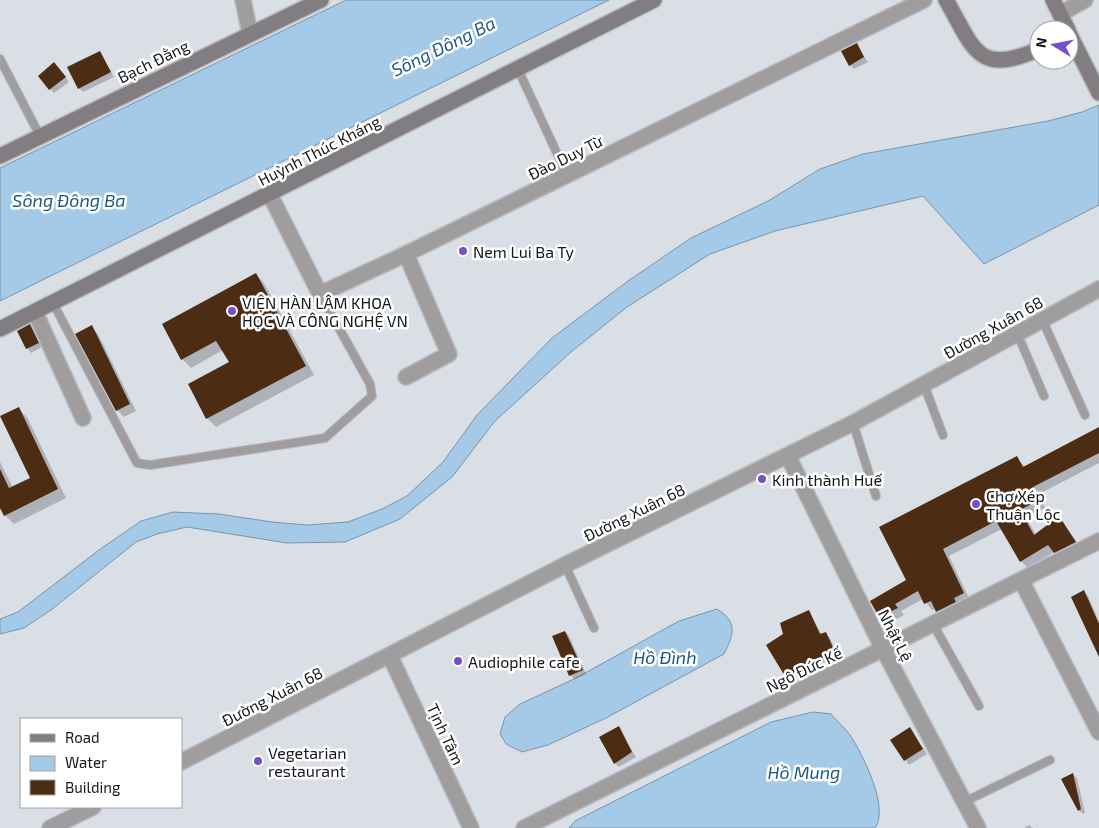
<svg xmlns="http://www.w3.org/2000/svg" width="1099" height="828" viewBox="0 0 1099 828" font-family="'Exo 2',sans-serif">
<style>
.water{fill:#a4cae8;stroke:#7994aa}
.shadow{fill:#0003}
.building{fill:#4c2d14}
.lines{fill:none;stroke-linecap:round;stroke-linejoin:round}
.lane-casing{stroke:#b7bbc1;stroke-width:10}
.street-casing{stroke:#b7bbc1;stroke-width:18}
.secondary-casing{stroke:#b7bbc1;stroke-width:18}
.lane{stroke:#a09d9f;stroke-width:8}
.street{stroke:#a09d9f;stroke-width:15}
.secondary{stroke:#817d81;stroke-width:15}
.poi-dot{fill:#7550c9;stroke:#fff;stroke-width:2}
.labels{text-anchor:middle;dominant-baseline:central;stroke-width:5;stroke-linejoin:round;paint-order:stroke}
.street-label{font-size:16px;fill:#151719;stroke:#fff}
.poi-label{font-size:16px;fill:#151719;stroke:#fff;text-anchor:start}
.water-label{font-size:18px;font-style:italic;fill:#205a83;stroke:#fff}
</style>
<rect width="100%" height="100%" fill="#dadfe6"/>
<g class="water">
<polygon points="346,0 609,0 0,301 0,168"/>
<polygon points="1099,105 1099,205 984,264 923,196 775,231 710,254 627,307 571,352 495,421 452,477 400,519 345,542 287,543 187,527 157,534 136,542 51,610 24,628 0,634 0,619 18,612 99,550 141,521 173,512 219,514 272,522 307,525 348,522 382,509 407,496 443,462 477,415 552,338 628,281 691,238 768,201 820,169 863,154 1048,121 1082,112"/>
<path d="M 717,609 C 738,622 734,634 724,654 L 606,718 L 548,745 L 522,752 L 506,744 L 500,734 L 505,717 L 520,704 L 576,678 L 679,621 Z"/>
<path d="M 813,712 L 831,714 C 837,721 844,727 850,735 C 862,753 890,808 875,828 L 569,828 L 575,821 L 771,722 Z"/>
</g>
<g class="shadow">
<polygon points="856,45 868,62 854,69 850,65"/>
<polygon points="100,53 114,77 83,92 79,88"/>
<polygon points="58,68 69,82 54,93 50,89"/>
<polygon points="256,274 264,283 314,375 216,427 207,418 231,363 223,350 191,368 182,359"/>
<polygon points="30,326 42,347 31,353 27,348"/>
<polygon points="91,327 98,334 136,411 124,417 117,410 77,334"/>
<polygon points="18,409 27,417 66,498 14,524 5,515 0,505 0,462 13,488 32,478"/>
<polygon points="1099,429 1099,463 1039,494 1045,508 1026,517 1036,535 1059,517 1082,550 1062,559 1054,552 1028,568 1021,561 1002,529 949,556 970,600 944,618 936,608 932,610 923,599 901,611 904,615 887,624 880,617 872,601 908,581 1017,458 1025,467"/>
<polygon points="1084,592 1088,596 1099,621 1099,652"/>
<polygon points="808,611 822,635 825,633 830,638 838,656 800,674 801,676 792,681 787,677 784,635"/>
<polygon points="565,632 569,636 586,674 575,679 570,675"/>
<polygon points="618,728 636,757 619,767 615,763"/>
<polygon points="910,729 927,754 909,765 892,740"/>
<polygon points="1073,774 1077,778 1085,813 1083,814 1079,810"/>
<polygon points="1029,825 1033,828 1024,828"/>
</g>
<g class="building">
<polygon points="857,43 864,57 849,66 841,51"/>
<polygon points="100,51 111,72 78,89 67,67"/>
<polygon points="54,62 66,77 49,90 38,76"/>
<polygon points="256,273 306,366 206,419 188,384 229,362 216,341 181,360 162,324"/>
<polygon points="30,324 39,343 26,349 17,331"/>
<polygon points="92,325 130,404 116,411 75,334"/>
<polygon points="19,407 58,489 4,516 0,508 0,469 9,488 30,478 0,416"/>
<polygon points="1099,427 1099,453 1033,487 1039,500 1020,510 1034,535 1059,516 1076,542 1054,553 1048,545 1020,562 996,521 943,549 964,593 954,598 956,602 936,612 931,601 924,604 918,591 895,604 898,608 879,617 870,601 906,580 879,527 1017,456 1023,467"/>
<polygon points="1084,590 1099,624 1099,657 1071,597"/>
<polygon points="809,610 820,634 826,632 835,652 797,670 798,671 786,678 766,645 783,634 780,623"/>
<polygon points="565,631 583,670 569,676 552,636"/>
<polygon points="619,726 632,752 614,764 599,737"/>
<polygon points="910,727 923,749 904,761 890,740"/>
<polygon points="1073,773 1081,809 1078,811 1061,779"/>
</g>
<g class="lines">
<defs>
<g id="lane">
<polyline points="0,59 40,136"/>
<polyline points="517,67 567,175"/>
<polyline points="53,303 137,463 150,465 325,438 372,396 370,384 320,294"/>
<polyline points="1042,319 1085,415"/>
<polyline points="1017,333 1044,396"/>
<polyline points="924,385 943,435"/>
<polyline points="853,423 876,496"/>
<polyline points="565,565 594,628"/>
<polyline points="933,624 979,706"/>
<polyline points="964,802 1050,760"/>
</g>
<g id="street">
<polyline points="243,0 250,34"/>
<polyline points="1060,14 1085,0"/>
<polyline points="270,195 320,294 406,254 924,0"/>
<polyline points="406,254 449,354 406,377"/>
<polyline points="35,312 83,418"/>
<polyline points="788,456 883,649 978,828"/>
<polyline points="1021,580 1099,732"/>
<polyline points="390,656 471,828"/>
<polyline points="181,762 565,565 853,423 1099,289"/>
<polyline points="50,828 93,807"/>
<polyline points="524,828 1099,541"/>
</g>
<g id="secondary">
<path d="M 946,0 C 974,48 977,77 1039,49"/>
<polyline points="1053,0 1068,30"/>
<polyline points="1069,33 1099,93"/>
<polyline points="0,156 321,0"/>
<path d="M 0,329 C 219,221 435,108 654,0"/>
</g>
</defs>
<use href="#lane" class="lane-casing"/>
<use href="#street" class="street-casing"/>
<use href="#secondary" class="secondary-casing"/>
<use href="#lane" class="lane"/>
<use href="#street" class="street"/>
<use href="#secondary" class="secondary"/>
</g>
<g class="poi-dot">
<circle cx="463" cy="251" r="5"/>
<circle cx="232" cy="311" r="5"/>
<circle cx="762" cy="479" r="5"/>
<circle cx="976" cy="504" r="5"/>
<circle cx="458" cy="661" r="5"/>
<circle cx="258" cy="761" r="5"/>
</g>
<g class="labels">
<g class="street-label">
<text transform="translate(153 61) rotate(-26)">Bạch Đằng</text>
<text transform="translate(319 150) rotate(-27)">Huỳnh Thúc Kháng</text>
<text transform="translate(565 157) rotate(-26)">Đào Duy Từ</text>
<text transform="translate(993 327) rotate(-29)">Đường Xuân 68</text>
<text transform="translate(634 512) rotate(-26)">Đường Xuân 68</text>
<text transform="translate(896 635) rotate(63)">Nhật Lệ</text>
<text transform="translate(804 669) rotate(-26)">Ngô Đức Kế</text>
<text transform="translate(272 696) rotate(-27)">Đường Xuân 68</text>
<text transform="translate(446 734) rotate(65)">Tịnh Tâm</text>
</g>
<g class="poi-label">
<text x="473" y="251">Nem Lui Ba Ty</text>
<text x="242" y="302">VIỆN HÀN LÂM KHOA<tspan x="242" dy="18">HỌC VÀ CÔNG NGHỆ VN</tspan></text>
<text x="772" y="479">Kinh thành Huế</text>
<text x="986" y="495">Chợ Xép<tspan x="986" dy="18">Thuận Lộc</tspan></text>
<text x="468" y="661">Audiophile cafe</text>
<text x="268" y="752">Vegetarian<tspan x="268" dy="18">restaurant</tspan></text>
</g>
<g class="water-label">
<text transform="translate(443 46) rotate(-26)">Sông Đông Ba</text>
<text x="69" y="200">Sông Đông Ba</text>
<text x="665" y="657">Hồ Đình</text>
<text x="804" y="772">Hồ Mung</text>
</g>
</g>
<rect x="20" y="718" width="162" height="90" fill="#ffffff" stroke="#a1a2a3"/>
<rect x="30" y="734" width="25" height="8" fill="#817d81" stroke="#a1a2a3"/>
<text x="65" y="743" font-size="15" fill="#151719">Road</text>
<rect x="30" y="756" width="25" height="15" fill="#a4cae8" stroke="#a1a2a3"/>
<text x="65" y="768" font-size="15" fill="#151719">Water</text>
<rect x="30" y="780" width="25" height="15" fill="#4c2d14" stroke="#a1a2a3"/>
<text x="65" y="793" font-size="15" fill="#151719">Building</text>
<g transform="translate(1054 45) rotate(280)"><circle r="24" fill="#ffffff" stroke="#a1a2a3"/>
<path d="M0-4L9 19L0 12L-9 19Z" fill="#7550c9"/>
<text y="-8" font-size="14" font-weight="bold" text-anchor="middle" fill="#151719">N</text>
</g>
</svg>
